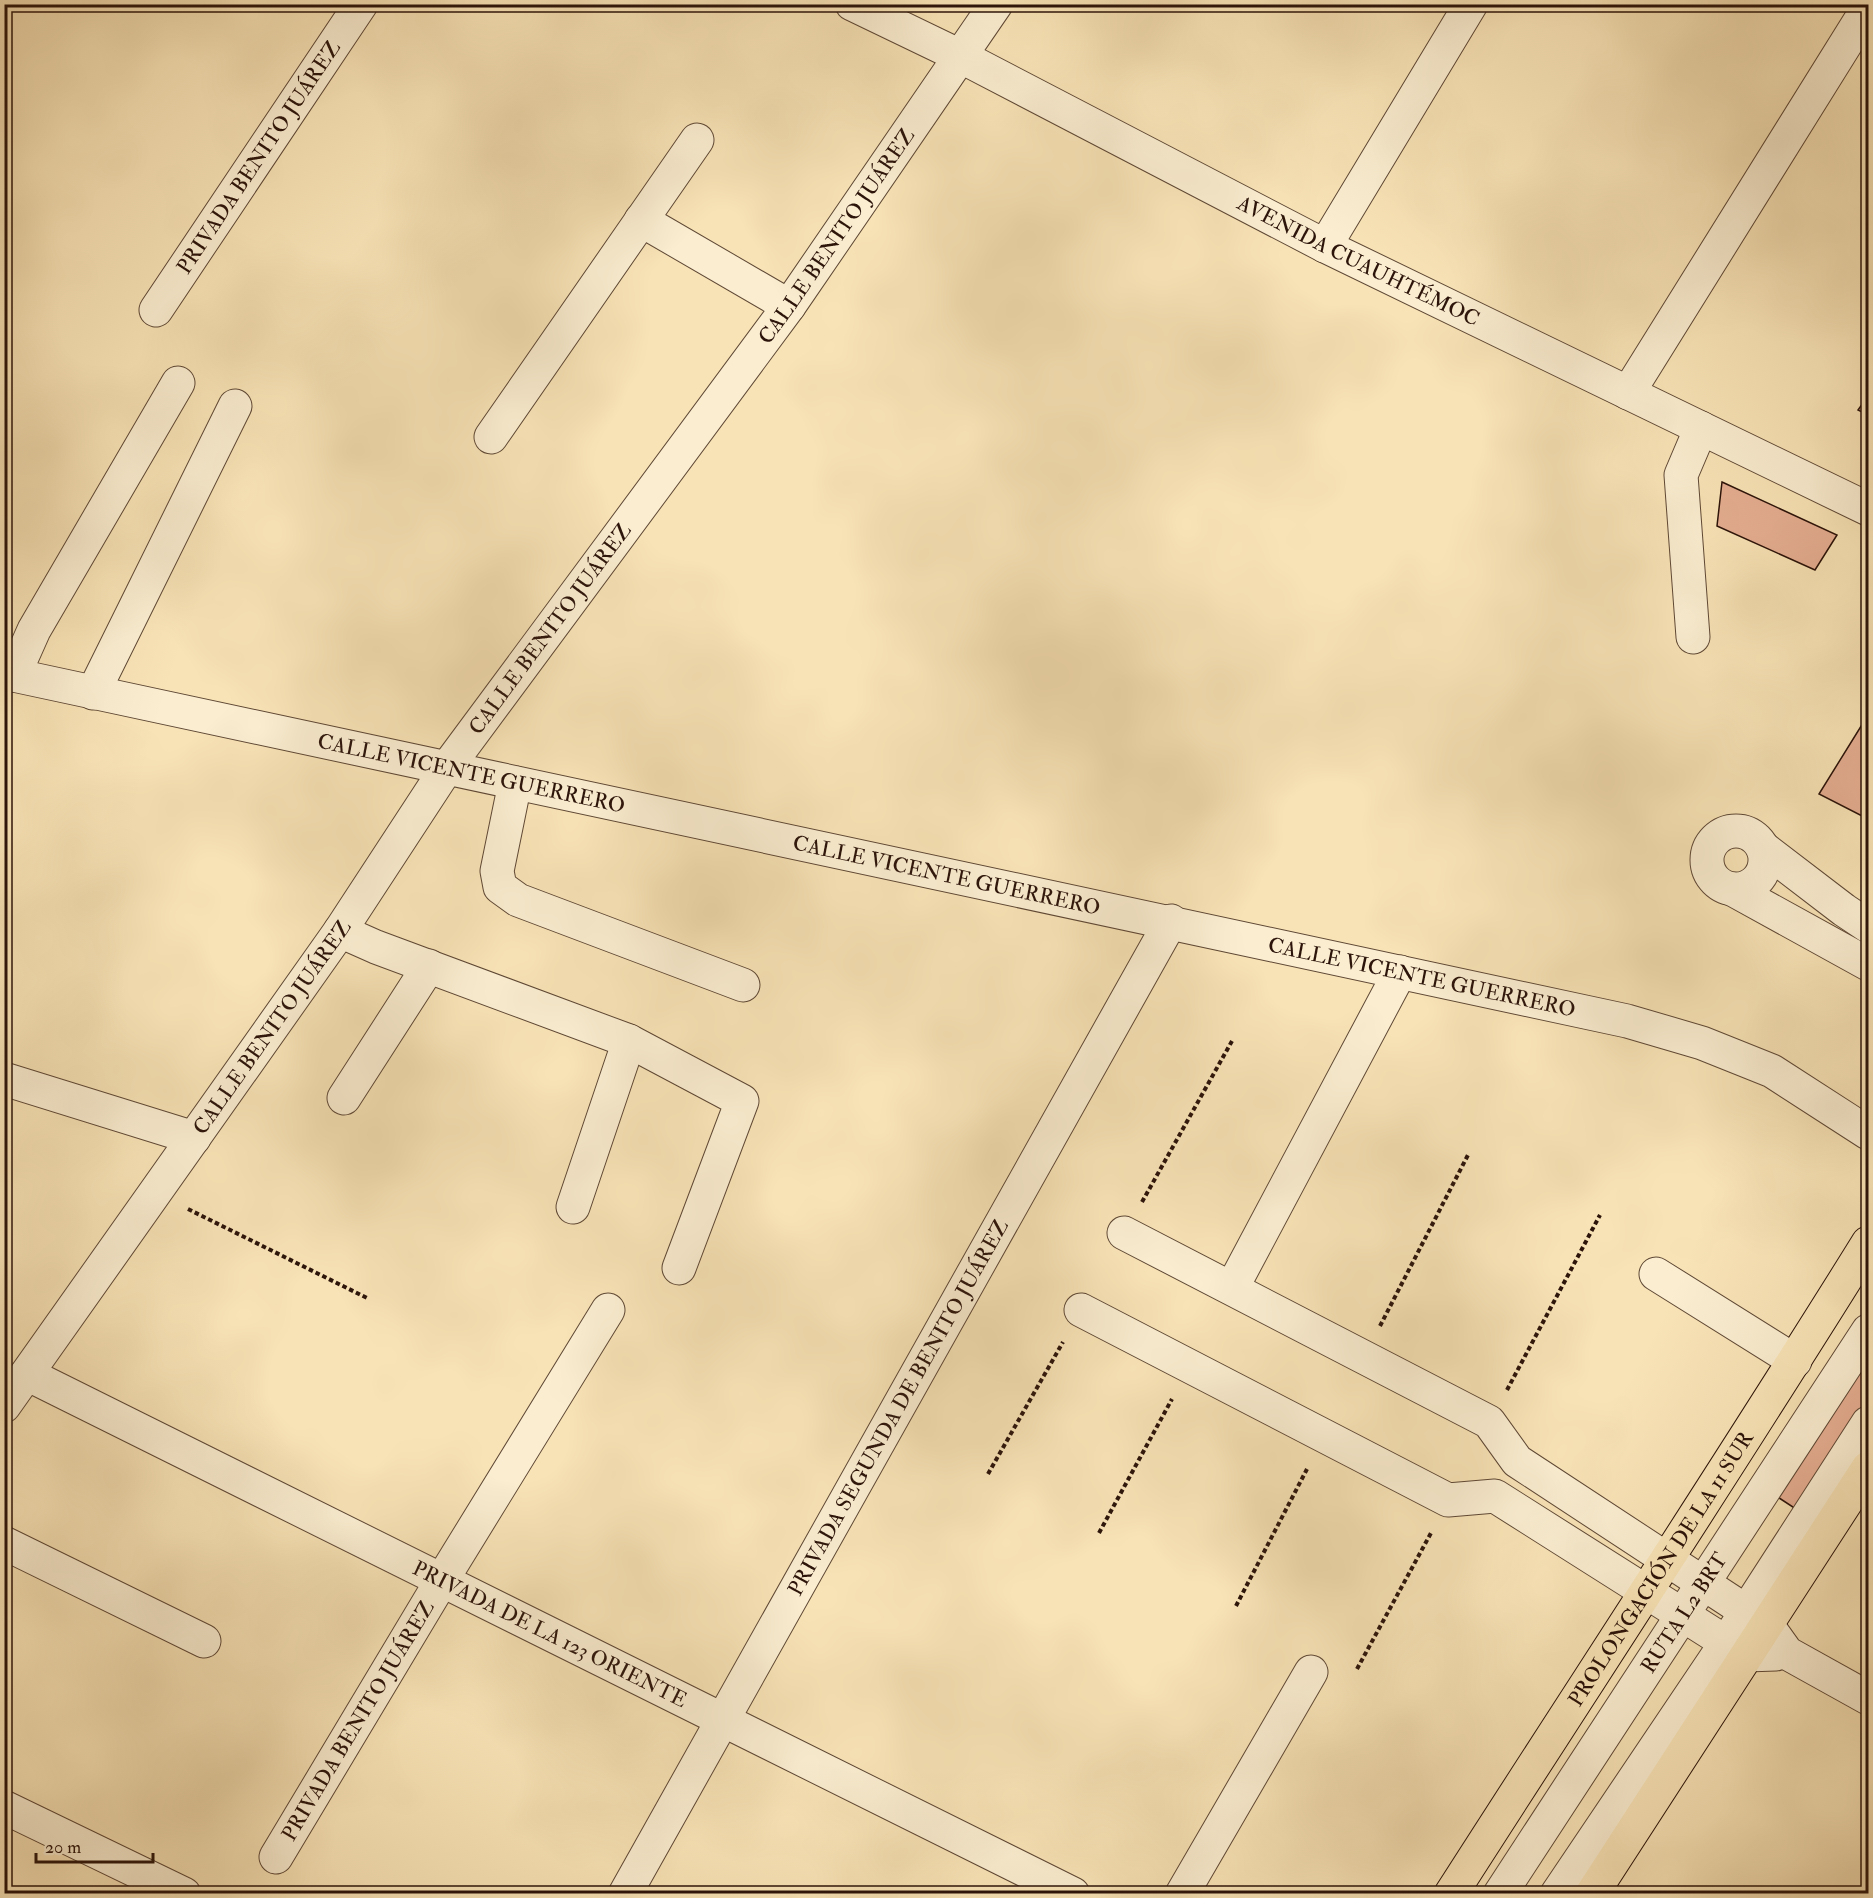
<svg xmlns="http://www.w3.org/2000/svg" width="1873" height="1898" viewBox="0 0 1873 1898" font-family="'IM FELL Double Pica',serif">
<style>
.building{fill:#e5ae92;stroke:#2c140a;stroke-width:1.5}
.lines{fill:none;stroke-linecap:round;stroke-linejoin:round}
.minor-casing{stroke:#5f4835;stroke-width:35}
.major-casing{stroke:#2c140a;stroke-width:35}
.path{stroke:#2c140a;stroke-width:4;stroke-dasharray:4.5 3;stroke-linecap:butt}
.minor{stroke:#faedd0;stroke-width:33}
.major{stroke:#f8e3b6;stroke-width:33}
.labels{text-anchor:middle;dominant-baseline:central;stroke-width:4.5;stroke-linejoin:round;paint-order:stroke}
.street-label{font-size:21px;fill:#2c140a;stroke:#faedd0}
</style>
<rect width="100%" height="100%" fill="#f8e3b6"/>
<filter id="stains"><feTurbulence type="fractalNoise" baseFrequency=".00333" numOctaves="4"/><feColorMatrix values="0 0 0 0 .2 0 0 0 0 .09 0 0 0 0 .02 0 0 0 .5 -.17"/></filter>
<radialGradient id="worn" r=".72"><stop offset=".6" stop-color="#630" stop-opacity="0"/><stop offset="1" stop-color="#630" stop-opacity=".3"/></radialGradient>
<g class="building">
<polygon points="1868,396 1868,415 1858,410"/>
<polygon points="1722,482 1837,535 1815,570 1717,526"/>
<polygon points="1868,715 1868,819 1819,794"/>
<polygon points="1868,1337 1868,1415 1805,1515 1770,1492"/>
</g>
<g class="lines">
<defs>
<g id="minor">
<path id="s1" d="M 852,4 L 960,56 L 1325,246 L 1868,509"/>
<polyline points="641,220 789,306"/>
<polyline points="1325,246 1471,4"/>
<path id="s2" d="M 156,310 L 361,4"/>
<polyline points="1628,393 1868,8"/>
<polyline points="491,437 697,140"/>
<polyline points="1693,637 1681,475 1701,428"/>
<path id="s3" d="M 4,673 L 1627,1021 L 1702,1043 L 1772,1071 L 1868,1133"/>
<polyline points="14,675 34,630 178,383"/>
<polyline points="93,693 235,406"/>
<polyline points="515,783 497,871 500,887 518,900 743,985"/>
<circle cx="1736" cy="860" r="29"/>
<polyline points="1763,848 1844,910 1868,926"/>
<polyline points="1732,889 1868,964"/>
<polyline points="340,931 376,947 629,1041 742,1101 679,1268"/>
<polyline points="4,1079 194,1138"/>
<polyline points="344,1098 429,966"/>
<polyline points="573,1207 629,1041"/>
<polyline points="1124,1233 1489,1422 1517,1461 1767,1625 1787,1653 1868,1698"/>
<polyline points="1656,1274 1795,1361"/>
<polyline points="1232,1288 1400,972"/>
<polyline points="1081,1310 1448,1500 1495,1496 1746,1655 1776,1654"/>
<path id="s4" d="M 27,1374 L 1073,1894"/>
<path id="s5" d="M 4,1406 L 340,931 L 446,769 L 789,306 L 996,4"/>
<polyline points="4,1543 204,1641"/>
<polyline points="4,1807 184,1894"/>
<path id="s6" d="M 276,1857 L 442,1580 L 608,1310"/>
<path id="s7" d="M 625,1894 L 1171,921"/>
<polyline points="1182,1894 1311,1672"/>
<path id="s8" d="M 1500,1894 L 1868,1331"/>
<polyline points="1557,1894 1726,1643 1868,1423"/>
</g>
<g id="major">
<path id="s9" d="M 1451,1894 C 1590,1677 1732,1462 1868,1243"/>
<polyline points="1592,1894 1868,1468"/>
</g>
</defs>
<use href="#minor" class="minor-casing"/>
<use href="#major" class="major-casing"/>
<g class="path">
<polyline points="1142,1202 1232,1041"/>
<polyline points="188,1209 369,1299"/>
<polyline points="1380,1326 1469,1153"/>
<polyline points="1507,1390 1600,1215"/>
<polyline points="988,1474 1063,1342"/>
<polyline points="1099,1533 1172,1399"/>
<polyline points="1236,1606 1307,1469"/>
<polyline points="1357,1669 1431,1533"/>
</g>
<use href="#minor" class="minor"/>
<use href="#major" class="major"/>
</g>
<g class="labels">
<g class="street-label">
<text stroke="none"><textPath href="#s2" startOffset="184">PRIVADA BENITO JUÁREZ</textPath></text>
<text stroke="none"><textPath href="#s5" startOffset="1436">CALLE BENITO JUÁREZ</textPath></text>
<text stroke="none"><textPath href="#s1" startOffset="568">AVENIDA CUAUHTÉMOC</textPath></text>
<text stroke="none"><textPath href="#s5" startOffset="950">CALLE BENITO JUÁREZ</textPath></text>
<text stroke="none"><textPath href="#s3" startOffset="478">CALLE VICENTE GUERRERO</textPath></text>
<text stroke="none"><textPath href="#s3" startOffset="964">CALLE VICENTE GUERRERO</textPath></text>
<text stroke="none"><textPath href="#s3" startOffset="1450">CALLE VICENTE GUERRERO</textPath></text>
<text stroke="none"><textPath href="#s5" startOffset="464">CALLE BENITO JUÁREZ</textPath></text>
<text stroke="none"><textPath href="#s7" startOffset="558">PRIVADA SEGUNDA DE BENITO JUÁREZ</textPath></text>
<text stroke="none"><textPath href="#s9" startOffset="387">PROLONGACIÓN DE LA 11 SUR</textPath></text>
<text stroke="none"><textPath href="#s8" startOffset="336">RUTA L2 BRT</textPath></text>
<text stroke="none"><textPath href="#s4" startOffset="584">PRIVADA DE LA 123 ORIENTE</textPath></text>
<text stroke="none"><textPath href="#s6" startOffset="159">PRIVADA BENITO JUÁREZ</textPath></text>
</g>
</g>
<rect width="1873" height="1898" fill="none" stroke="#f8e3b6" stroke-width="24"/>
<rect x="6" y="6" width="1861" height="1886" fill="none" stroke="#2c140a" stroke-width="3"/>
<rect x="12" y="12" width="1849" height="1874" fill="none" stroke="#2c140a" stroke-width="1.5"/>
<path d="M36 1853v9h117v-9" fill="none" stroke="#2c140a" stroke-width="3"/>
<text x="45" y="1853" font-size="18" fill="#2c140a" stroke="#faedd0" stroke-width="4.5" paint-order="stroke">20 m</text>
<rect width="100%" height="100%" filter="url(#stains)"/>
<rect width="100%" height="100%" fill="url(#worn)"/>
</svg>
